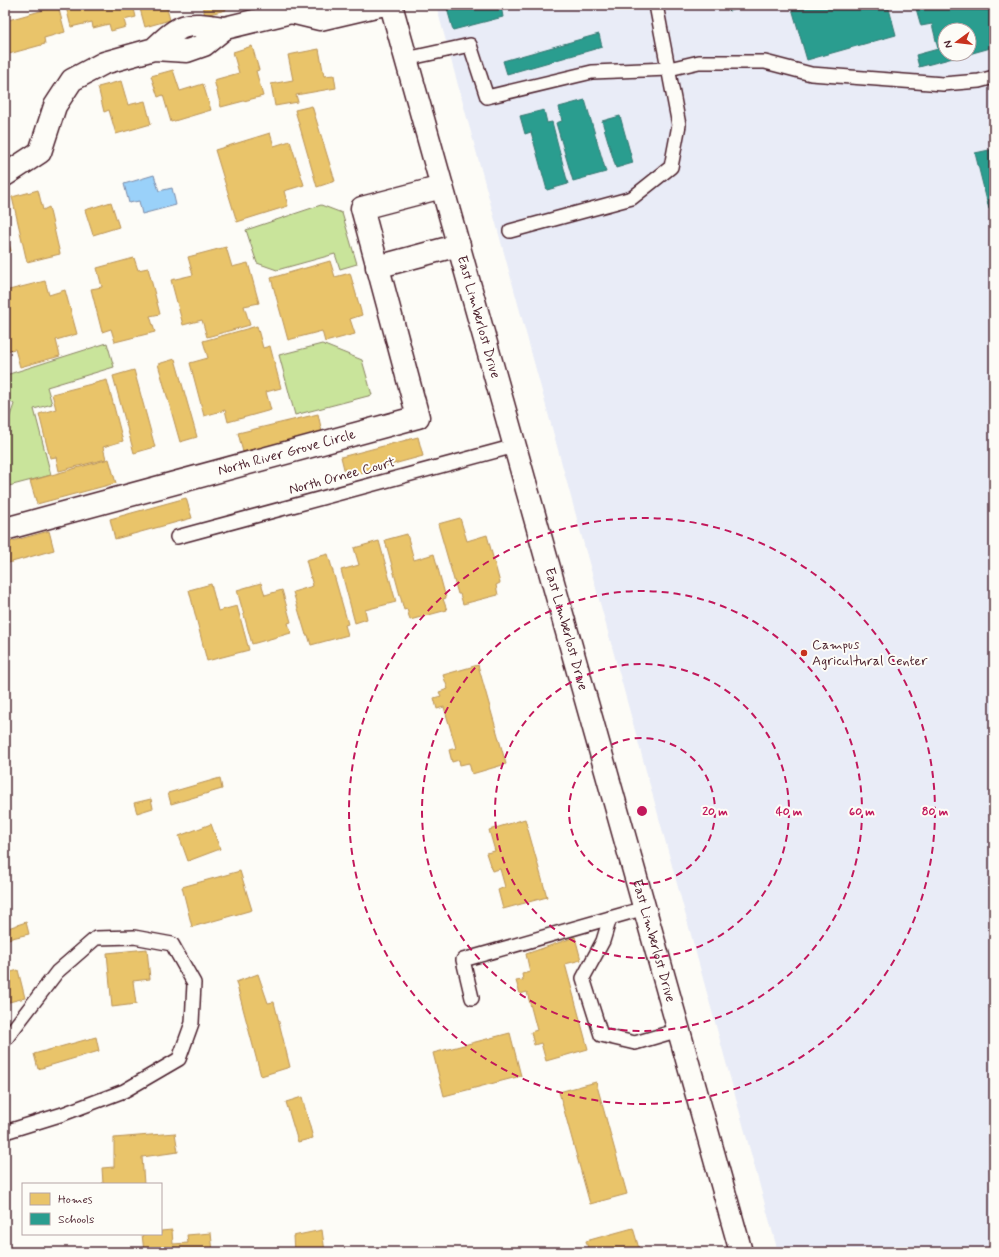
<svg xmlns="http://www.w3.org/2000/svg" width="999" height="1257" viewBox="0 0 999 1257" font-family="Mynerve,sans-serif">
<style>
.built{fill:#e9ecf7;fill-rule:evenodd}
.green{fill:#c9e49b;stroke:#8a8263}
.water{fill:#9ad1f9;stroke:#7a8aa7}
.homes{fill:#e9c46a;stroke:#b99257}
.schools{fill:#2a9d8f;stroke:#347771}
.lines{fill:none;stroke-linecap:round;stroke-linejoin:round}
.service-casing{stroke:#4a1f2b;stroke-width:16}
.minor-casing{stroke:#4a1f2b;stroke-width:25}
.service{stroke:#fdfcf7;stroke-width:13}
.minor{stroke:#fdfcf7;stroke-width:22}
.ring{fill:none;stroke:#c2185b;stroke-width:2;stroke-dasharray:7 5}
.poi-dot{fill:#c8321e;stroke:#fdfcf7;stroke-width:1.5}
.labels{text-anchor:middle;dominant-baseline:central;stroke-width:4;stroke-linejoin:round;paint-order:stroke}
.street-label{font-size:14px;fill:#4a1f2b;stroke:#fdfcf7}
.poi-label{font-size:14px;fill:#4a1f2b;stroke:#fdfcf7;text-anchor:start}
.centre{fill:#c2185b;stroke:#fdfcf7;stroke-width:2}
.ring-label{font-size:12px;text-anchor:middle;font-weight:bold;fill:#c2185b;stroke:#fdfcf7;stroke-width:4;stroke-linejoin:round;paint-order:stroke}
</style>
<rect width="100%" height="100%" fill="#fdfcf7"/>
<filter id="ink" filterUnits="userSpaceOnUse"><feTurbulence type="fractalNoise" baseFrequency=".025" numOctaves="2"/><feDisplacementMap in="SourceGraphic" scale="8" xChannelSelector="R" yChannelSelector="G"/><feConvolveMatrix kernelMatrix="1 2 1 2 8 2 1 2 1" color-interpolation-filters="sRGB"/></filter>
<g filter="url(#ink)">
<path class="built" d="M 436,5 L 994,5 L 994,1252 L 778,1252 ZM 945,30 L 969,30 L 969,54 L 945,54 Z"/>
<g class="green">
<polygon points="321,205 342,213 357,264 340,269 335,254 277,270 257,263 246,230"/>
<polygon points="107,343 114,367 47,387 52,404 34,409 51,475 5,487 5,431 14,404 5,398 5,373 6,375"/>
<polygon points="322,344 362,360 372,395 295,415 279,355"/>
</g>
<polygon class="water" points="154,175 159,191 172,188 176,205 142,214 139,201 129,203 124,184"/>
<g class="homes">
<polygon points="74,5 133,5 136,17 124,20 126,27 111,31 109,24 93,28 92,22 71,27 66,7"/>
<polygon points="139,5 166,5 170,20 145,27"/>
<polygon points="202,5 224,5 226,10 205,15"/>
<polygon points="58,6 65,32 44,38 45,44 5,55 5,21"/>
<polygon points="252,46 259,70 256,71 263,96 221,107 214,80 239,73 233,52"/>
<polygon points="319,49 324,76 334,75 336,88 296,95 298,102 275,106 271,84 293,80 288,55"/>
<polygon points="173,70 180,91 203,84 211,110 171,122 163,95 158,97 151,76"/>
<polygon points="121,81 128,105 145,101 151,124 116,134 109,110 104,112 98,87"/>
<polygon points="312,106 335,181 317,187 295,110"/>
<polygon points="270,133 274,146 290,141 304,185 284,191 288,206 237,222 215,150"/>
<polygon points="38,190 43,210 49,207 60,254 27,262 12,197"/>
<polygon points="111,202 119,227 93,235 85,210"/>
<polygon points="5,229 11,251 5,253"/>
<polygon points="226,247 232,267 248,263 259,303 244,306 250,325 207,337 202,320 183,325 171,280 193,275 188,257"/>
<polygon points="134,258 138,270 148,268 160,314 150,316 155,332 115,342 111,329 102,332 91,289 102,287 97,268"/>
<polygon points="330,261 335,277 350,273 362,315 350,319 355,334 325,342 322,331 288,340 271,278"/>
<polygon points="45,281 49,295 65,290 77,334 56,340 60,356 20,367 15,349 5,351 5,309 7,308 5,291"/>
<polygon points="257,326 263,348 270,346 281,388 266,392 271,410 228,422 225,410 204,416 190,363 208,358 203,341"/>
<polygon points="175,359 197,437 180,442 158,364"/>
<polygon points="134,370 155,447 134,453 113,376"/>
<polygon points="107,380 123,441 103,447 106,459 59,471 56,457 50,458 39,414 56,409 52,394"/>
<polygon points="318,414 322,432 243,452 238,433"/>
<polygon points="418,437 423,456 346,477 341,457"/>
<polygon points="109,459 116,483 37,504 30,481"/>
<polygon points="186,498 192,518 115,539 110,519"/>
<polygon points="460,518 467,541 487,535 500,583 496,585 498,595 463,604 460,594 458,594 438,524"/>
<polygon points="49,531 54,550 5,564 5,543"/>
<polygon points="407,534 414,560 434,554 446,598 443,599 447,610 410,620 407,609 404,610 385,540"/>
<polygon points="379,541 396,602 365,610 367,619 355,623 341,570 359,565 354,548"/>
<polygon points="328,554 348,624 345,625 348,635 311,645 308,635 306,635 293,592 313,586 306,560"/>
<polygon points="261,583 265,595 282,590 291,622 288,623 291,633 252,644 237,590"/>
<polygon points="211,584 218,611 237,606 249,650 207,661 189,590"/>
<polygon points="478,665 506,764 472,774 469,763 460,765 459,760 452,762 449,750 456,748 444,707 437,709 434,698 441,696 439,692 448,689 443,675"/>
<polygon points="220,778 222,789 171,804 168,793"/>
<polygon points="151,799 153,808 137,813 134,803"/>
<polygon points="525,819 547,897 503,909 498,890 505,887 500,869 492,871 486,853 495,851 489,830"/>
<polygon points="211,824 220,849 188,861 179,836"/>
<polygon points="240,871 252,910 192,927 182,887"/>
<polygon points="26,922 29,934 8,939 5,929"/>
<polygon points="575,937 581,960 565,964 588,1049 546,1061 541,1043 534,1045 531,1032 537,1030 527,992 520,994 516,981 523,980 522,974 530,972 526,954"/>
<polygon points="147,949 150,979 133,981 136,1004 112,1007 107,953"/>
<polygon points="18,970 25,998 5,1003 5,974"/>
<polygon points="258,974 268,1003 274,1002 290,1067 261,1076 236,982"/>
<polygon points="510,1033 521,1076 444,1096 433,1053"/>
<polygon points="96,1037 99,1051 38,1069 34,1054"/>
<polygon points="596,1082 627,1194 590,1204 559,1092"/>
<polygon points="302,1097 313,1138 298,1142 286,1102"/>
<polygon points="175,1133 178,1152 142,1157 144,1184 103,1184 102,1168 114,1167 114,1138"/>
<polygon points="633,1228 640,1252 589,1252 586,1241"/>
<polygon points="172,1230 173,1244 188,1243 187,1235 211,1233 213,1252 144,1252 142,1234 161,1234 161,1231"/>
<polygon points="322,1230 325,1252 294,1252 293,1236"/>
</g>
<g class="schools">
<polygon points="446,5 505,5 501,6 503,17 453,30"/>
<polygon points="727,5 749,5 729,11"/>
<polygon points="791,5 888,5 896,35 807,60"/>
<polygon points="915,5 993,5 994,47 969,54 969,30 945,30 945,54 968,54 919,67 916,55 938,49 932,24 921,26"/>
<polygon points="599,34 602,47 507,74 503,61"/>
<polygon points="585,100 606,172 573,181 556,123 562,121 559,107"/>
<polygon points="544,110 547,123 552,122 568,184 547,190 531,132 525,134 520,116"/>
<polygon points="620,116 633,163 616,168 602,121"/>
<polygon points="994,149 994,208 989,209 975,153"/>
</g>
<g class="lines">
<defs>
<g id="service">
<polyline points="406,59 470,45 487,97 592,72 669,69 699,62 765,62 811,74 943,84 979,81 994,77"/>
<polyline points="510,231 632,198 671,167 679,125 656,5"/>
<polyline points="177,537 515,446"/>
<polyline points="610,918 603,941 583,978 601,1035 635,1043 679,1030"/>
<polyline points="472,998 463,960 645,908"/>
<polyline points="5,1040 57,972 96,938 134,937 172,944 194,983 192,1023 179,1059 124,1091 63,1114 5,1132"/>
</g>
<g id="minor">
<polyline points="297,5 291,12 320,19 380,5"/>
<path id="s1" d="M 391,5 L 741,1252"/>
<polyline points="225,28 291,12"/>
<path d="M 5,175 L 40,152 L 55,106 L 72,80 L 104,63 L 154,49 L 187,51 L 204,45 L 225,28 C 186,23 183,21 154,49"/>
<polyline points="377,267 459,245"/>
<path id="s2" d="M 5,529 L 418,417 L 362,208 L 442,187"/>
</g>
</defs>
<use href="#service" class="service-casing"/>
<use href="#minor" class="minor-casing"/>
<use href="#service" class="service"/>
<use href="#minor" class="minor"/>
</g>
</g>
<g class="ring">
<circle cx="642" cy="811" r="73"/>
<circle cx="642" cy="811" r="147"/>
<circle cx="642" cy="811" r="220"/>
<circle cx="642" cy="811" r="293"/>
</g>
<circle class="poi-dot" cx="804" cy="653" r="4"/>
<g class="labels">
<g class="street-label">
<text stroke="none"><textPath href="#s1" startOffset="324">East Limberlost Drive</textPath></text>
<text stroke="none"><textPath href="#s2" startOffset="292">North River Grove Circle</textPath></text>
<text transform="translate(342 476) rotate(-15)">North Ornee Court</text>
<text stroke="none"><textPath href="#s1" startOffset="648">East Limberlost Drive</textPath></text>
<text stroke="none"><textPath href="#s1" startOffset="972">East Limberlost Drive</textPath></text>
</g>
<g class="poi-label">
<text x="812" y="645">Campus<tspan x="812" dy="16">Agricultural Center</tspan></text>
</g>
</g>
<circle cx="642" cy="811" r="6" class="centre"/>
<g class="ring-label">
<text x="715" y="815">20 m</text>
<text x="789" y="815">40 m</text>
<text x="862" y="815">60 m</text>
<text x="935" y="815">80 m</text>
</g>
<rect width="999" height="1257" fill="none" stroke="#fdfcf7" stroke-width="20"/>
<rect x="10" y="10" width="979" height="1237" fill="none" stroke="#4a1f2b" stroke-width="1.5" filter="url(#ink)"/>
<rect x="22" y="1183" width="140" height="52" fill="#fdfcf7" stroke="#b5a4a5"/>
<rect x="30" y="1193" width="20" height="12" fill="#e9c46a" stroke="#b5a4a5"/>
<text x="58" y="1203" font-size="12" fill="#4a1f2b">Homes</text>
<rect x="30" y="1213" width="20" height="12" fill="#2a9d8f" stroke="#b5a4a5"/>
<text x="58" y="1223" font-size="12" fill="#4a1f2b">Schools</text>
<g transform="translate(957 42) rotate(255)"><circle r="19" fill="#fdfcf7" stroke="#b5a4a5"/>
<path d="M0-3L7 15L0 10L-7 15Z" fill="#c8321e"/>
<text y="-6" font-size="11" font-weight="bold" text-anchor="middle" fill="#4a1f2b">N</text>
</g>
</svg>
